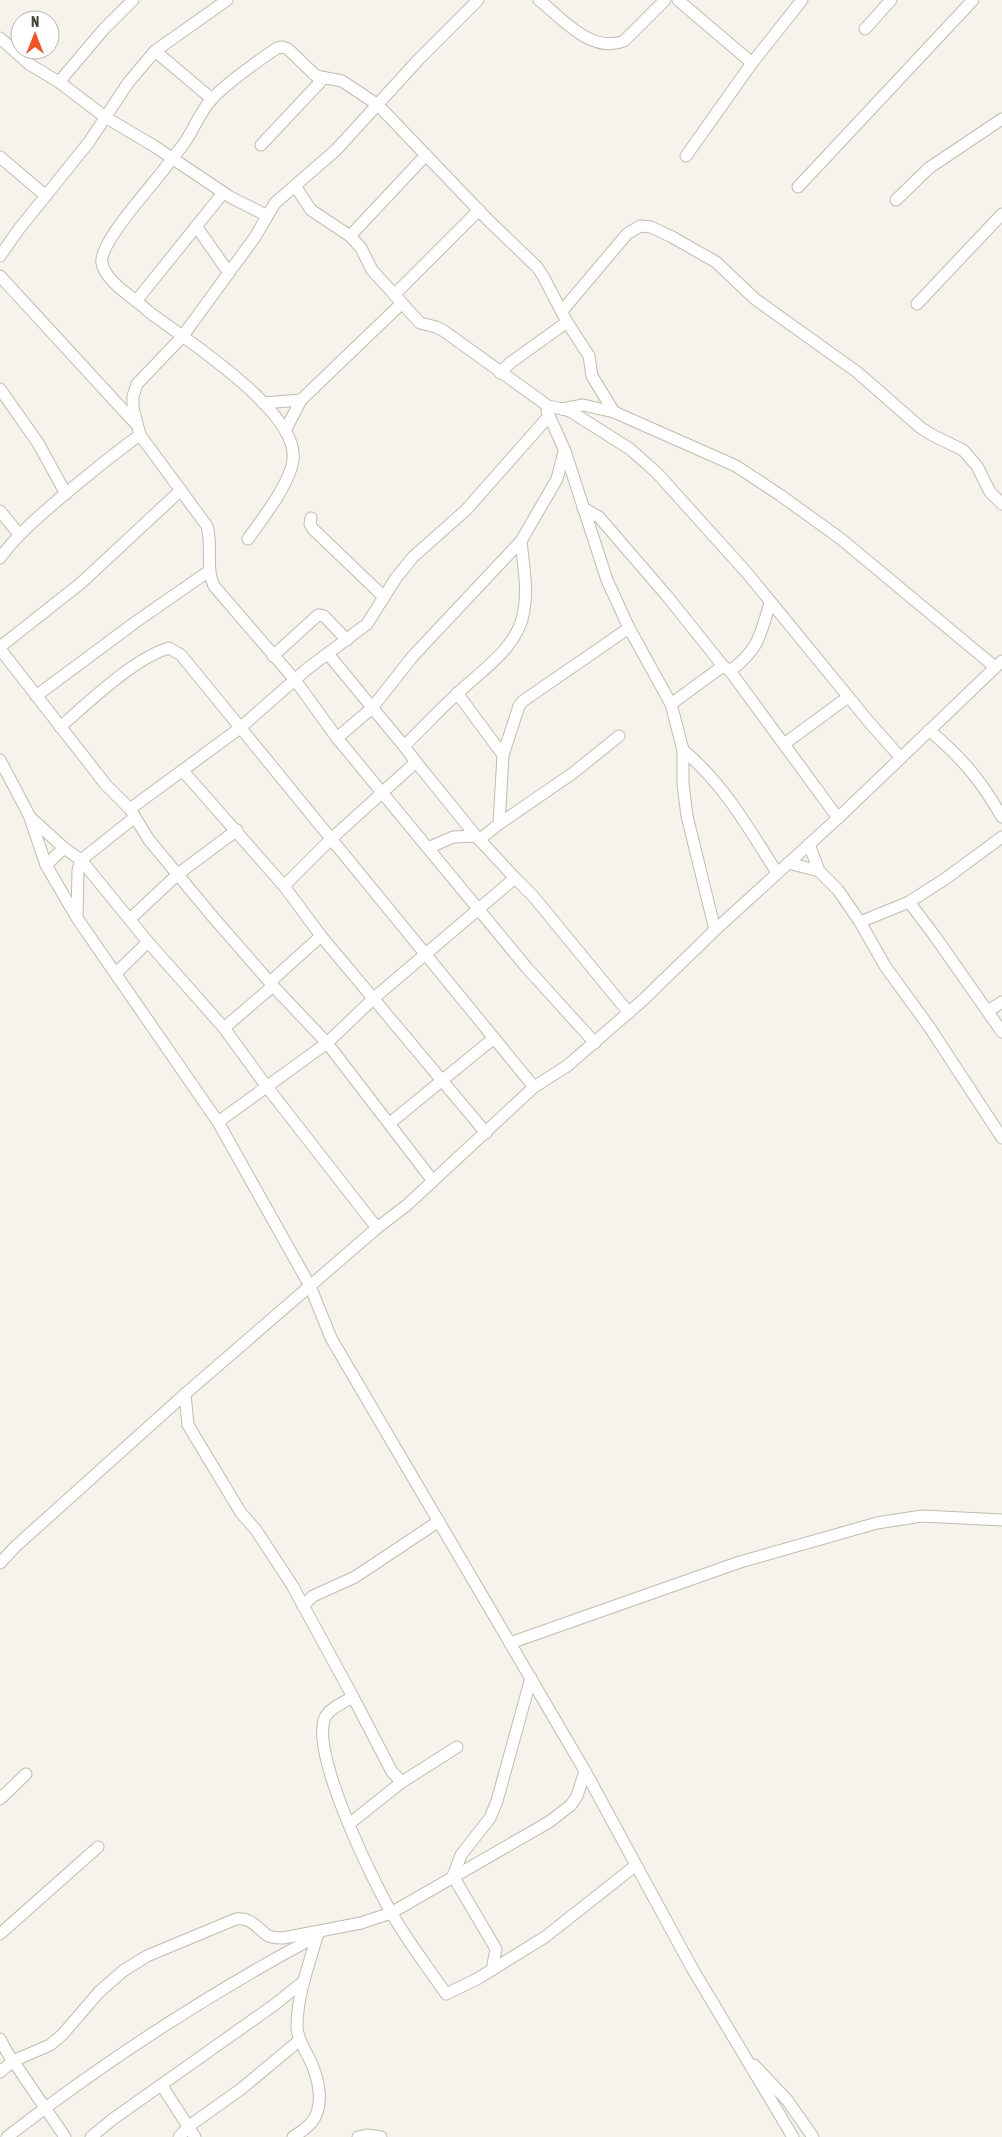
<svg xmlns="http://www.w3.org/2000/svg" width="1002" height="2137" viewBox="0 0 1002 2137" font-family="'Asap Condensed',sans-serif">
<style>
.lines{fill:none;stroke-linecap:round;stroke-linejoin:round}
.minor-casing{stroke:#c1bcae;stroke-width:13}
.minor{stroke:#fff;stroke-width:11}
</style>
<rect width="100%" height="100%" fill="#f5f3ec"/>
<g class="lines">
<defs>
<g id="minor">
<path d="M 478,0 L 419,59 L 336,150 L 275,203 L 255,237 L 182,337 L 137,384 L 133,396 L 133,408 L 140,435 L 207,526 C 213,547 205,567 214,586 L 295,680 L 337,738 L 527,968 L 595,1043"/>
<path d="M 539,0 C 563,19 591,54 624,41 L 665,0"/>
<polyline points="678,0 752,63 802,0"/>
<polyline points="865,29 891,0"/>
<polyline points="0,38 29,64 59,82 105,117 154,146 230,197 266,215"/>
<polyline points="59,82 104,29 133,0"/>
<polyline points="212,99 155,51 227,0"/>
<polyline points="261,145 324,78"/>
<polyline points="686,156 752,63"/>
<polyline points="0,157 46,196"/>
<polyline points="295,186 311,210 350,236 361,248 372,270 420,323 436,327 444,331 548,406 562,409 583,405 614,412 736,466 780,495 841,539 995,667"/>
<polyline points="798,187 973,0"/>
<polyline points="896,200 929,168 1002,119"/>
<polyline points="196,226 229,273"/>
<polyline points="350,236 426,155"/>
<polyline points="0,256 19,229 89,142 128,83 155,51"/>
<polyline points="0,276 136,424"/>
<polyline points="394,295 479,210"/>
<polyline points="137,300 223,193"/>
<polyline points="917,304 1002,214"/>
<polyline points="562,311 627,234 640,226 651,227 672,237 716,262 755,299 857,372 921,428 934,436 963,450 977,466 990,492 1002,504"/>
<polyline points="567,322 589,356 592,376 614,412"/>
<polyline points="0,389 38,443 66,494"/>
<polyline points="263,403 301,400"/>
<polyline points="562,409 570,411 630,449 657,473 747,573 869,722 901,758"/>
<polyline points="547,411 565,451 607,580 629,628 671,704 683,750 683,784 687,816 715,930"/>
<polyline points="286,429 301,400 401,304"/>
<polyline points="583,508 599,517 667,596 723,666 730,671 838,818"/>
<polyline points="0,511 19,534"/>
<polyline points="311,518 310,524 313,529 384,597"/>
<path d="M 248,539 C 262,519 290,484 293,460 C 300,412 184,338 149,312 C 136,299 105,282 102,263 C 98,242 158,180 171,160 C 176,154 181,148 185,142 C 194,129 200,112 211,100 C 225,84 258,61 277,48 L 283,47 L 288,49 L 316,76 L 342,81 L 378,105 L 488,220 L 537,267 L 543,276 L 567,322 L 510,363 L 500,373"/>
<path d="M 0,558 C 19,532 42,514 66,493 C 91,473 114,453 140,435"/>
<polyline points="0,647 81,583 181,490"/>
<polyline points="0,649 106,785 130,809 149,840 213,917 273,986 327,1043 433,1181"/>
<polyline points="273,656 318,615 324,616 347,640"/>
<path d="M 730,671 C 759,649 760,636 770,603"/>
<polyline points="457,693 503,755 499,824 480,839"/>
<polyline points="36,696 137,621 209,571"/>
<polyline points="671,704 723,666"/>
<path d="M 60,727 C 88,703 134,658 169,648 L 181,655 L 534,1087"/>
<path d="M 929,730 C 962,758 980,779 1002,817"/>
<polyline points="337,738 372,708 413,656 521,541 557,479 564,452"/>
<polyline points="784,744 848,697"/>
<path d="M 404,746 C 422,729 438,711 456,695 C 481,670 519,648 524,610 C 528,588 523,563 521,541"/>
<path d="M 683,750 C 723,783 750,830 777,873"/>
<polyline points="503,755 519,706 523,701 629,628"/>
<polyline points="0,760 29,815 46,865 77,918 218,1122 310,1286 331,1338 510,1643 585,1771 692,1968 793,2137"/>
<polyline points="416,762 476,836 515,878"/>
<polyline points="183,771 284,886 321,936 486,1133"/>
<polyline points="130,809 240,728 307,669 367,624 396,578 413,557 466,510 549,416"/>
<polyline points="30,817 64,848 81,860 148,942 224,1028 267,1087 377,1228"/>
<polyline points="499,824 573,773 619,736"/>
<polyline points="809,844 819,871 838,890 860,922 909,902 934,935 1002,1032"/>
<polyline points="428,848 453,837 476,836"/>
<polyline points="788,863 819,871"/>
<polyline points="46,865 64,848"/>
<polyline points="284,886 330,840 416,762 404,746 328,654"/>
<polyline points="909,902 945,879 1002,837"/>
<polyline points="77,916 78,870 81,860 134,818"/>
<polyline points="130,919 178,874 237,830"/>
<polyline points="860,922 885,966 930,1028 1002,1138"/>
<polyline points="116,973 148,942"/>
<polyline points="270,982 321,936"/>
<polyline points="988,1011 1002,1002"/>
<polyline points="224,1028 273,986"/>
<polyline points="218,1122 327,1043 374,998 515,878 533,896 629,1013"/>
<polyline points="390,1123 494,1038"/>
<path d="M 185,1394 L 188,1425 L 241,1513 L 256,1530 L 292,1585 L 353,1697 C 343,1703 327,1709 324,1720 C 313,1758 371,1877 391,1912 C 407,1941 428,1967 446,1994 L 477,1979 L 545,1937 L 635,1866"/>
<polyline points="0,1563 16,1546 185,1394 377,1228 407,1205 534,1087 567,1066 643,1000 715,930 838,818 1002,661"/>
<polyline points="303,1606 313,1596 355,1577 439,1521"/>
<polyline points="510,1643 740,1562 877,1523 922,1516 1002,1520"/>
<polyline points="402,1782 457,1747"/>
<polyline points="0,1799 26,1774"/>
<polyline points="349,1824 402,1782 392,1772 353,1697"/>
<polyline points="0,1934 98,1847"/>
<polyline points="492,1970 496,1949 453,1876 461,1855 490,1818 497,1801 531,1678"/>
<polyline points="0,2039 7,2052 65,2137"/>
<polyline points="754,2065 787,2100 813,2137"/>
<path d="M 0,2072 L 13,2061 L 50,2045 L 62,2035 L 99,1992 L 123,1971 L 147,1956 L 236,1919 C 251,1917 257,1928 267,1935 C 271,1938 278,1938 283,1938 L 361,1923 L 391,1913 L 549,1822 L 571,1805 L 577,1796 L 585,1771"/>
<polyline points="162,2086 195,2137"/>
<path d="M 7,2137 C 104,2062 208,1994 317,1936"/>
<polyline points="91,2137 113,2119 274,2005 304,1981"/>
<polyline points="179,2137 189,2126 241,2089 300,2040"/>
<path d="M 293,2137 C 299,2133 306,2129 311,2123 C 326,2106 318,2076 309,2058 C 304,2048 297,2038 297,2026 C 297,1996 309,1965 317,1936 L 319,1932"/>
<polyline points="358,2137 367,2135 381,2137"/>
</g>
</defs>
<use href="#minor" class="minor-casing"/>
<use href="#minor" class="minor"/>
</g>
<g transform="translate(35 35)"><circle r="24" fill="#ffffff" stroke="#b7b5b0"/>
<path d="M0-4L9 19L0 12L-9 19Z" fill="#f65022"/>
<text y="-8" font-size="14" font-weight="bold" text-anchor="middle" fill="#4a4539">N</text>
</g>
</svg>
